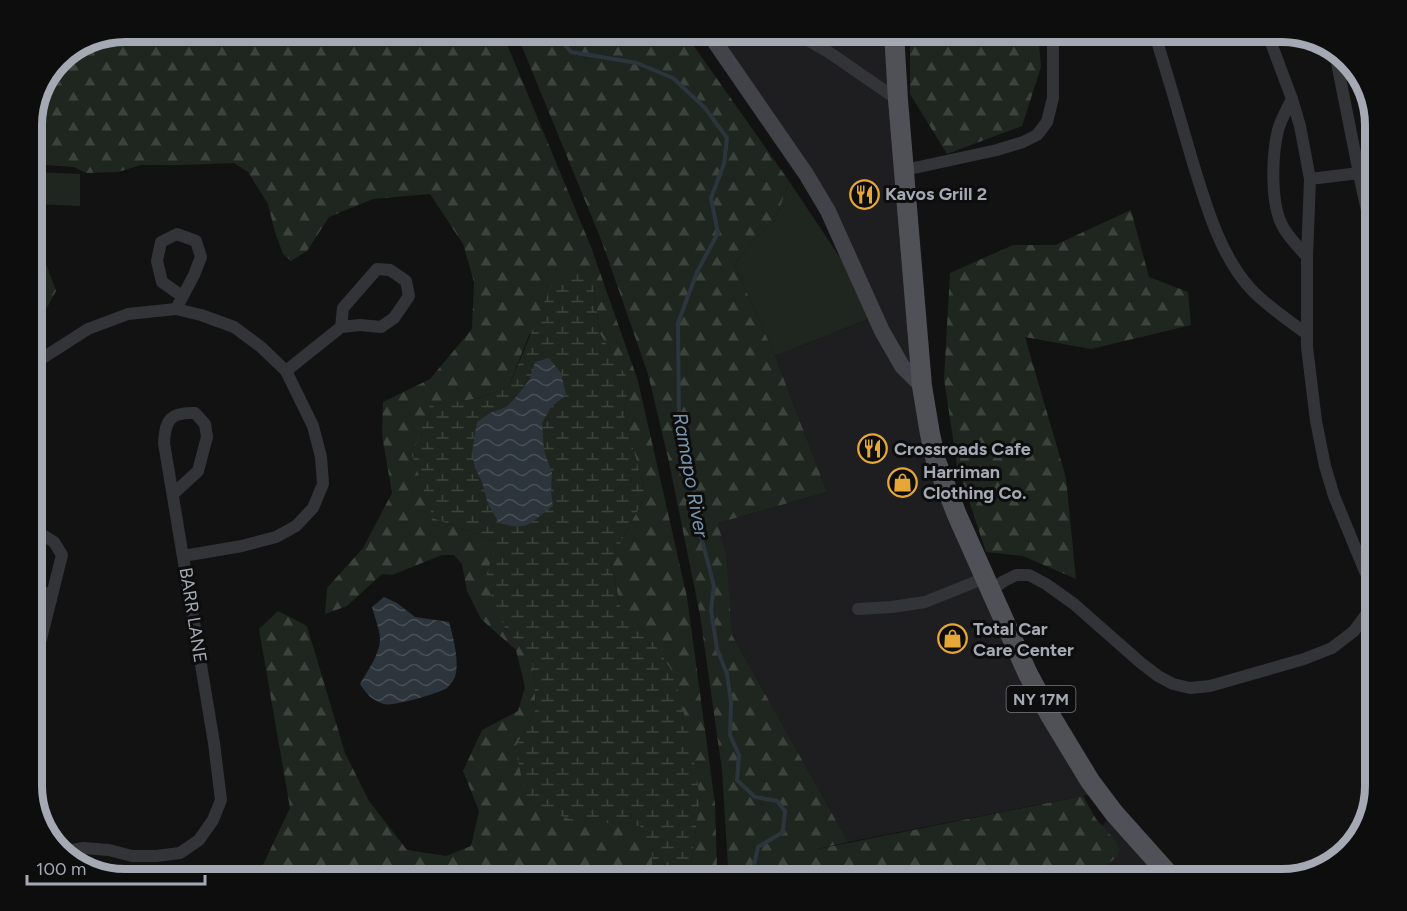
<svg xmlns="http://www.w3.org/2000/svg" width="1407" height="911" viewBox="0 0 1407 911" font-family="Figtree,sans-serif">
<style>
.built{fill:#1e1e20}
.green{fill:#1e261f}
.forest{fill:url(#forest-firs)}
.wetland{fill:url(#wetland-marsh)}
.water{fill:url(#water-waves)}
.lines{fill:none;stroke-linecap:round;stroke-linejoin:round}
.stream{stroke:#2c353b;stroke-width:4}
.street{stroke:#333438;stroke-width:12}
.secondary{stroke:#414348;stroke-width:16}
.primary{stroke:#4f5157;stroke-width:20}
.labels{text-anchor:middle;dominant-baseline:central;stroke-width:6;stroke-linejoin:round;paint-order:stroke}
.shield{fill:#0d0d0e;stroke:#777a82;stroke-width:1.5}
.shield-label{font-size:16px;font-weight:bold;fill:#a4a9b3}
.poi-label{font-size:18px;font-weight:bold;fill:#a4a9b3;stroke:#0d0d0e;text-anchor:start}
.street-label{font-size:18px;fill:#a4a9b3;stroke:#0d0d0e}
.water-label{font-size:20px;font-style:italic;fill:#7c97ad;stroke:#0d0d0e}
.rim{fill:none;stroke:#a4a9b3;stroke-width:8}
</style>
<defs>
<pattern id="forest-firs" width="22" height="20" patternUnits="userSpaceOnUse" patternTransform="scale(1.5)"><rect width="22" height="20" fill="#1e261f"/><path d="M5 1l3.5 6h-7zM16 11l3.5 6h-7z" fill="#3c433d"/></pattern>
<pattern id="wetland-marsh" width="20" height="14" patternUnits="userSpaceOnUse" patternTransform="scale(1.5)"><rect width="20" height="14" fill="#1e261f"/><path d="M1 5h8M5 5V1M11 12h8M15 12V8" fill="none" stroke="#3c433d"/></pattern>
<pattern id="water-waves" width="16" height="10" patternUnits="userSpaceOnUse" patternTransform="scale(1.5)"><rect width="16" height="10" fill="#2c353b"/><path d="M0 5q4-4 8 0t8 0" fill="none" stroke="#484f55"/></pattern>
</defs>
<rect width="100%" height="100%" fill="#121213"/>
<g class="built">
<polygon points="708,32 894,32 930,434 1093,794 848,842 732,635 718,523 827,492 775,356 876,316 828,211"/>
<polygon points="1114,813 1177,879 1052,879"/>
</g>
<g class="green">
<polygon points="32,172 80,174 80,206 32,204"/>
<polygon points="789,181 871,304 876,316 775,356 734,264 753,241 776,219"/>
</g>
<g class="forest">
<polygon points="125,32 502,32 591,247 638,381 687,597 715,804 717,869 728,867 722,770 700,615 669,462 648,374 602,242 516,32 684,32 789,181 776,219 753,241 734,264 775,356 827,492 718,523 726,555 732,635 848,842 808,851 1083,796 1096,819 1114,839 1120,849 1117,857 1101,869 1072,866 1060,879 728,879 728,868 717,870 717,879 689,879 700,798 647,633 621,610 611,563 625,533 646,496 624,415 629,382 600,334 593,286 529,335 508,388 475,399 430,405 433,518 497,541 506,630 532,658 536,709 515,748 640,825 652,848 653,879 249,879 261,869 290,808 259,629 278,611 307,626 345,753 369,801 407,850 446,856 471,846 479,811 463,771 482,730 518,711 525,687 516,650 481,619 467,591 462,564 454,555 442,555 392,575 382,574 347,606 325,614 327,588 363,548 392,493 382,435 383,402 430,379 472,329 474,282 463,244 430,194 373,199 329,217 307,251 291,261 283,254 275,232 268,204 248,172 234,163 181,165 141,165 118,172 86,173 74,167 32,164 32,119 59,59"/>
<polygon points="910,32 1038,32 1041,67 1022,126 947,154 910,94"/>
<polygon points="1131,210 1149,277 1188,292 1191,325 1091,349 1025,337 1066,478 1076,579 1023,556 986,552 957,465 944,379 950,273 1013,245 1055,245"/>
<polygon points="32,225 56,291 32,335"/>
</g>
<polygon class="wetland" points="576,264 593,286 600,334 629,381 624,415 646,496 625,533 611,564 621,610 647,633 674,674 690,737 700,798 689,879 653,879 652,848 640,826 569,819 527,801 515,748 536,709 532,658 506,630 485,580 497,541 433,518 412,455 430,405 475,399 508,388 550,289"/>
<g class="water">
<path d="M 549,358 L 561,373 L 566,395 L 551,407 L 542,423 L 544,451 L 552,473 L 551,491 L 553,506 C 529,522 532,532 499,523 L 488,504 L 482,482 L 475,468 L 472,452 L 477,422 L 490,413 L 506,407 L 517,396 L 530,379 L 535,362 Z"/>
<path d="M 384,597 L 397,603 L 415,617 L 449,622 C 453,636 460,663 455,677 C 454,680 449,686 447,688 C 440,693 392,707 384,704 C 372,700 367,695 360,684 C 367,671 379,656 380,640 C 380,630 375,618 372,607 Z"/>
</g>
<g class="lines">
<polyline class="stream" points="554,32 571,52 637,63 673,78 705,108 727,138 724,164 711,198 718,233 697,272 678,323 679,419 688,448 700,533 714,586 711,610 717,649 727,674 731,702 730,735 739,755 737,780 755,797 777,801 785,811 783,832 758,847 751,879"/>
<g class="street">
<polyline points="794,32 830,53 898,100"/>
<path d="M 1154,32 C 1168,75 1180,119 1193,163 C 1206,205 1220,255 1250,288 C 1264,304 1289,321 1307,334"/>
<polyline points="1267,32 1292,99 1300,126 1310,179 1307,257 1307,347 1316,421 1325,466 1334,496 1364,569 1370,581 1375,585"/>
<polyline points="1334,48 1363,193 1375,244"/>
<path d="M 1292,99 C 1287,109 1281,119 1278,130 C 1272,155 1270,204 1283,227 C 1289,238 1299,247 1307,257"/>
<polyline points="905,170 997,150 1023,142 1037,135 1047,122 1053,98 1053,32"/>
<polyline points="1310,179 1359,173"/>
<polyline points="176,309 194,275 201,257 196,241 177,234 161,242 157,261 162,282 182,296"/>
<polyline points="32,363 38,361 88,329 128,314 176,309 201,315 234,327 261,347 286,371 313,426 321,457 323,484 313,508 296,526 276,537 242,546 183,556"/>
<polyline points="286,371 341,327 360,325 381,327 394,318 409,296 406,281 390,270 377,269 343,308 341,327"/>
<polyline points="32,535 38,532 54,542 62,555 41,639 32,657"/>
<polyline points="32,581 51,599"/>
<polyline points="991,590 1004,581 1016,575 1029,575 1046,584 1074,604 1141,663 1158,676 1173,684 1190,688 1210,686 1304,659 1332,648 1354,631 1368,612 1375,590"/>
<polyline points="858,609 892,607 925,602 985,578"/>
<path d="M 62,852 L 83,848 L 109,850 L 132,856 L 156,856 L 180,853 L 199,840 L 213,820 L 221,800 L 214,743 L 164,443 C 165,420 170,412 195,413 L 205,424 L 207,437 L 198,471 L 173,494"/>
</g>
<polyline class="secondary" points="708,32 806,174 828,211 882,331 902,366 922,386"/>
<polyline class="primary" points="894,32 898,100 922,386 930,434 936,461 957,515 1028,674 1050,715 1090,781 1114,813 1173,879"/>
</g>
<defs>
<symbol id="restaurant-ring" viewBox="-11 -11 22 22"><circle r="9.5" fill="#0d0d0e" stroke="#e7a736" stroke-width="1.5"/><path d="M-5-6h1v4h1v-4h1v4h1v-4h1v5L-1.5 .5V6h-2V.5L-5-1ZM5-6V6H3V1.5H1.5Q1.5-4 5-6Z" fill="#e7a736"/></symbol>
<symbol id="shop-ring" viewBox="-11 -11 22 22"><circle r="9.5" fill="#0d0d0e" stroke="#e7a736" stroke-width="1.5"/><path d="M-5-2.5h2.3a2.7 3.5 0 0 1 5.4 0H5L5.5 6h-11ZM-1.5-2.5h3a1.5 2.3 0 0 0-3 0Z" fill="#e7a736"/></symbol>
</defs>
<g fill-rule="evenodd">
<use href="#restaurant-ring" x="848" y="178" width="33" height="33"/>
<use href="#restaurant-ring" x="856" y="432" width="33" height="33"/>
<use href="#shop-ring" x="886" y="466" width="33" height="33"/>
<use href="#shop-ring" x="936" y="622" width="33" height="33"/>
</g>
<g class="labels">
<rect class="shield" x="1006.5" y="686" width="69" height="26" rx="4.5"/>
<g class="shield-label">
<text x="1041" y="699">NY 17M</text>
</g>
<g class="poi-label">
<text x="885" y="194">Kavos Grill 2</text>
<text x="894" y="449">Crossroads Cafe</text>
<text x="923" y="472">Harriman<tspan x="923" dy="21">Clothing Co.</tspan></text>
<text x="973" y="629">Total Car<tspan x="973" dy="21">Care Center</tspan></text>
</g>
<g class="street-label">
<text transform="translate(193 615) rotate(81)">BARR LANE</text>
</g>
<g class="water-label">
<text transform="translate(691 475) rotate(80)">Ramapo River</text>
</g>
</g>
<path d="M0 0H1407V911H0ZM125 42H1282A83 83 0 0 1 1365 125V786A83 83 0 0 1 1282 869H125A83 83 0 0 1 42 786V125A83 83 0 0 1 125 42Z" fill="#0d0d0e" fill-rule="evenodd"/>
<path class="rim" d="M125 42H1282A83 83 0 0 1 1365 125V786A83 83 0 0 1 1282 869H125A83 83 0 0 1 42 786V125A83 83 0 0 1 125 42Z"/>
<path d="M27 875v9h178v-9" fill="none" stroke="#a4a9b3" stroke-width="3"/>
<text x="36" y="875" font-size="18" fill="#a4a9b3" stroke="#0d0d0e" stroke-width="4.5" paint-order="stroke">100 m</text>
</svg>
